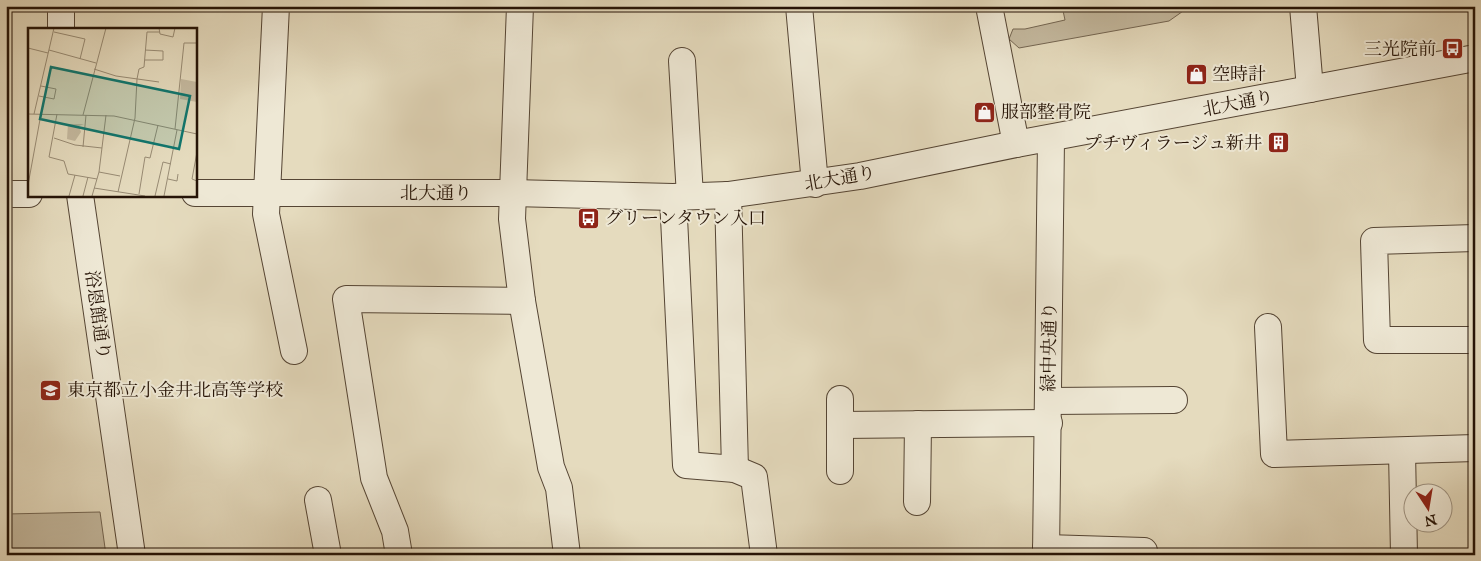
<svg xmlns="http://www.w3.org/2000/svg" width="1481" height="561" viewBox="0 0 1481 561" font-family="'IM FELL Great Primer','Noto Serif JP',serif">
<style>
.green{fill:#c4b99f;stroke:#746652}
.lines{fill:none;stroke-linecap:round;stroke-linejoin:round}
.minor-casing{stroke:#554534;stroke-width:28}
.minor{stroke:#eee8d5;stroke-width:26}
.labels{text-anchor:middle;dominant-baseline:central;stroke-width:4;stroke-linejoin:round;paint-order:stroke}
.poi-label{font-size:18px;fill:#251306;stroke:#eee8d5;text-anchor:start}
.street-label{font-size:18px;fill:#251306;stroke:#eee8d5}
.inset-road{fill:none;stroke:#988b74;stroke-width:1}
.view{fill:#0f766e;fill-opacity:0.15;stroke:#0f766e;stroke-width:2.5}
.inset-edge{fill:none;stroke:#251306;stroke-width:2.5}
</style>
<rect width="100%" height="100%" fill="#e5dbbe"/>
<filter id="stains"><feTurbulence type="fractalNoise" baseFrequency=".004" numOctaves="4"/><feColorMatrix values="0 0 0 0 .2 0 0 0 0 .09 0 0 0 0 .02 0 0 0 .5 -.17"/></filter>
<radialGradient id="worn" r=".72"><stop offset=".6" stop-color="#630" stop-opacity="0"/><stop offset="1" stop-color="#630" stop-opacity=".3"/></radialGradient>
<g class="green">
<polygon points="1062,6 1185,6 1186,9 1169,21 1019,48 1009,39 1013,29 1025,29 1065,20"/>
<polygon points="100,512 106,555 6,555 6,514"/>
</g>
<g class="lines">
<defs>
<g id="minor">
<polyline points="61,6 61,29"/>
<polyline points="276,6 266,214 294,351"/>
<polyline points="520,6 512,219 522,301 551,467 559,488 567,555"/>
<polyline points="799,6 815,184"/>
<polyline points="989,6 1016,144"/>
<polyline points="1303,6 1310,89"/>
<polyline points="682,61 690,196"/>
<polyline points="195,193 512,193 673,197 728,195 860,176 1016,144 1475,58"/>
<polyline points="6,194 29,194"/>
<polyline points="80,195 132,555"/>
<polyline points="728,195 735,469"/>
<polyline points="673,197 686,465 735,469 754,477 764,555"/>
<polyline points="1475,238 1374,241 1377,340 1475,340"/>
<polyline points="1268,327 1274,454 1475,448"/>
<polyline points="1049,401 1174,400"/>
<polyline points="841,425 1049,423"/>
<polyline points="1402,451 1404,555"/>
<polyline points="840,471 840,399"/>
<polyline points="318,500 328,555"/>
<polyline points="917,502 918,424"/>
<polyline points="1046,548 1144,551"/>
<polyline points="399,555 395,531 374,478 346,299 522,301"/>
<polyline points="1046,555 1051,139"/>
</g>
</defs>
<use href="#minor" class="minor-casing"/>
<use href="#minor" class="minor"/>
</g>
<defs>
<symbol id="bus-square" viewBox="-11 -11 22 22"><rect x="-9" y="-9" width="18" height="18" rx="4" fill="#8f2418" stroke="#eee8d5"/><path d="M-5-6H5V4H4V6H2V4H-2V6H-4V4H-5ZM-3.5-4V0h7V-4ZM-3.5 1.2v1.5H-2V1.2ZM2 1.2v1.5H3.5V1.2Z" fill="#fff"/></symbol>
<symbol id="shop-square" viewBox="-11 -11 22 22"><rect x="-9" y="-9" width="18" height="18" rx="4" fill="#8f2418" stroke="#eee8d5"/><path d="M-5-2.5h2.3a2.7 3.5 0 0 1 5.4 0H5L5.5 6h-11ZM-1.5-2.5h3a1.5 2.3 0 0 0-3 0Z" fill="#fff"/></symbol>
<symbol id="building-square" viewBox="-11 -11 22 22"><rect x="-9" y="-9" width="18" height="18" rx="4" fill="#8f2418" stroke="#eee8d5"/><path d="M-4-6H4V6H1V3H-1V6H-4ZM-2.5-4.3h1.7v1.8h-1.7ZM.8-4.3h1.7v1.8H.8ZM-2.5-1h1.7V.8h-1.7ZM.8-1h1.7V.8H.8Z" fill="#fff"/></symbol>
<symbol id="school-square" viewBox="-11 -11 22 22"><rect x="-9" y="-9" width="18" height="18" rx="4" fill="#8f2418" stroke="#eee8d5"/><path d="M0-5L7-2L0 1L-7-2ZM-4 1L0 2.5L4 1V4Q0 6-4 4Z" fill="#fff"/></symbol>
</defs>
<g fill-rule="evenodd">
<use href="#bus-square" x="1440" y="36" width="25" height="25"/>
<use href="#shop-square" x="1184" y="62" width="25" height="25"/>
<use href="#shop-square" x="972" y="100" width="25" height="25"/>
<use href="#building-square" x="1266" y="130" width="25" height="25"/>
<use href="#bus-square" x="576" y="206" width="25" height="25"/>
<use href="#school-square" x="38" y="378" width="25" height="25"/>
</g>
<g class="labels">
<g class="poi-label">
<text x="1436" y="49" text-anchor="end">三光院前</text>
<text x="1212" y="74">空時計</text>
<text x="1001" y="112">服部整骨院</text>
<text x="1262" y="143" text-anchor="end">プチヴィラージュ新井</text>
<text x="605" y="218">グリーンタウン入口</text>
<text x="67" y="390">東京都立小金井北高等学校</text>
</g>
<g class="street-label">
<text transform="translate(1238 103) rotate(-11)">北大通り</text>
<text transform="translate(840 178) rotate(-10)">北大通り</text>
<text x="436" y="193">北大通り</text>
<text transform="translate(98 315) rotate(82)">浴恩館通り</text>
<text transform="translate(1049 347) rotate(-89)">緑中央通り</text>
</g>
</g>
<g transform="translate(28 28)">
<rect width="169" height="169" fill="#e5dbbe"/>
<path d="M 153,51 L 169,54 L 169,74 L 152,71 ZM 40,96 L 56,96 L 51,98 L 53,104 L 47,113 L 39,111 Z" fill="#c4b99f"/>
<path class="inset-road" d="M 131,0 L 132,6 L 145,9 L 147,0M 26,4 L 57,11 L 52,31M 0,20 L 20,25M 21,22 L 68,35M 117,32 L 135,32 L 135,23 L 117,22M 66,41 L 88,48 L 131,54M 11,68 L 26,71 L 28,61 L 13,58M 0,86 L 86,88 L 169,106M 6,86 L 26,0M 29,86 L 21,129 L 36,133 L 40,146 L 69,151M 55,87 L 78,0M 147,101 L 156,15 L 169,15M 26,110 L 47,117 L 74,120M 55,119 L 58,87M 169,124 L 164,151 L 169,153M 71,144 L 92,148M 140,151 L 149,153 L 150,146M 0,157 L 13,86M 66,160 L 117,168M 90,164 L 107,90 L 109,51 L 111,41 L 116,39 L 119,4 L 132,4M 111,166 L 117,129 L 122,130 L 130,97M 41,168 L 47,147M 55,168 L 60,149M 64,168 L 71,144 L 78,87M 127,168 L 135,134 L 143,136M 136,168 L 149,102"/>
<path class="view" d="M 23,39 L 162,68 L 151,121 L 12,91 Z"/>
<rect width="169" height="169" class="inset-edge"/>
</g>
<rect width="1481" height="561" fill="none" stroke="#e5dbbe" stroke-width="25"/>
<rect x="8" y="8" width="1466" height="546" fill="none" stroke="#251306" stroke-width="2.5"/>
<rect x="12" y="12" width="1456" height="536" fill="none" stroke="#251306"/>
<g transform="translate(1428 508) rotate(168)"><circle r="24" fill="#eee8d5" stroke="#9e9382"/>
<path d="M0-4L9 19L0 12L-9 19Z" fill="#8f2418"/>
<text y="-8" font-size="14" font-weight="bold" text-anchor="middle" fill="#251306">N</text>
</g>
<rect width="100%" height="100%" filter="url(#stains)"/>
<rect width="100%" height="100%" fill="url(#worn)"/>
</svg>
